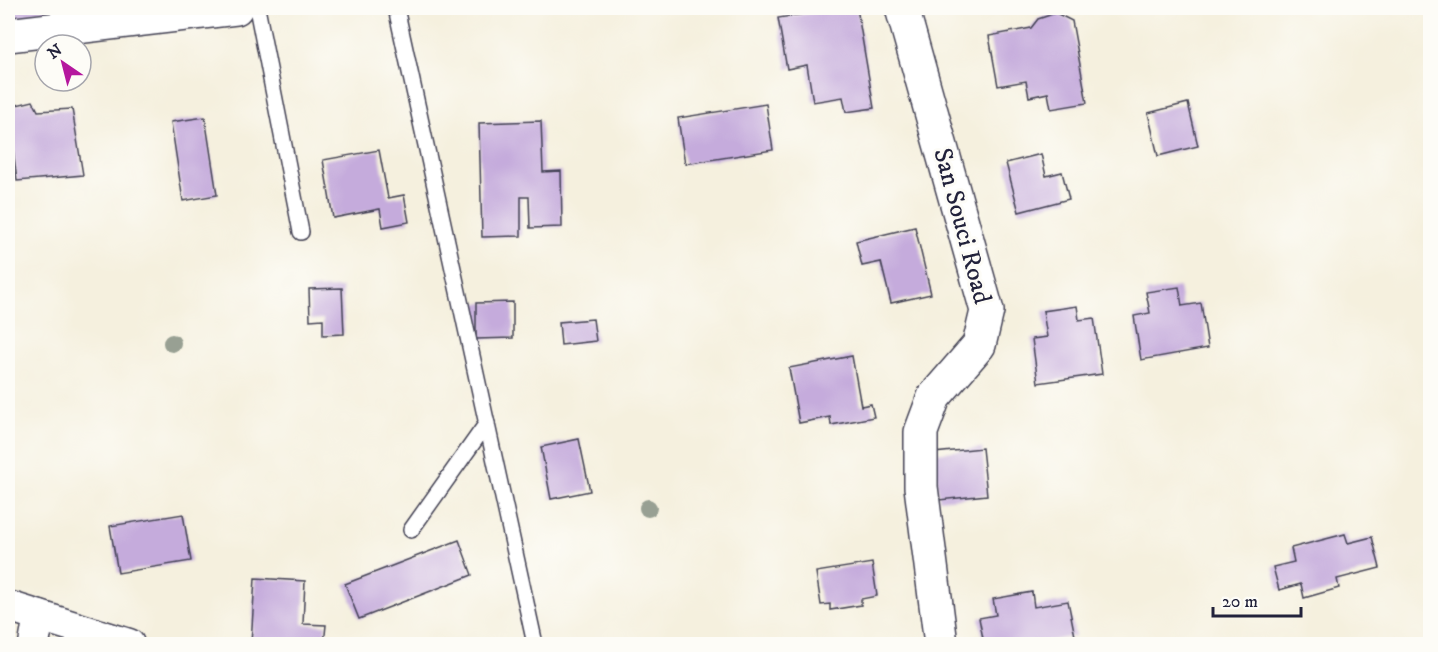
<svg xmlns="http://www.w3.org/2000/svg" width="1438" height="652" viewBox="0 0 1438 652" font-family="'IM FELL DW Pica',serif">
<style>
.building{fill:#c5abdc}
.lines{fill:none;stroke-linecap:round;stroke-linejoin:round}
.lane-casing{stroke:#424153;stroke-width:18}
.street-casing{stroke:#424153;stroke-width:33}
.secondary-casing{stroke:#424153;stroke-width:36}
.highway-casing{stroke:#424153;stroke-width:36}
.lane{stroke:#fff;stroke-width:15}
.street{stroke:#fff;stroke-width:30}
.secondary{stroke:#fff;stroke-width:33}
.highway{stroke:#fff;stroke-width:33}
.tree{fill:#98a093}
.labels{text-anchor:middle;dominant-baseline:central;stroke-width:6;stroke-linejoin:round;paint-order:stroke}
.street-label{font-size:26px;fill:#22223b;stroke:#fdfcf7}
</style>
<rect width="100%" height="100%" fill="#fdfcf7"/>
<filter id="ink" filterUnits="userSpaceOnUse"><feTurbulence type="fractalNoise" baseFrequency=".0167" numOctaves="2"/><feDisplacementMap in="SourceGraphic" scale="12" xChannelSelector="R" yChannelSelector="G"/><feConvolveMatrix kernelMatrix="1 2 1 2 8 2 1 2 1" color-interpolation-filters="sRGB"/></filter>
<filter id="wash" filterUnits="userSpaceOnUse"><feTurbulence type="fractalNoise" baseFrequency=".008" numOctaves="4" result="noise"/><feDisplacementMap in="SourceGraphic" scale="24" xChannelSelector="R" yChannelSelector="G"/><feGaussianBlur stdDeviation="1.35" result="paint"/><feColorMatrix in="noise" values="0 0 0 0 0 0 0 0 0 0 0 0 0 0 0 0 0 1.4 0 .05"/><feComposite in="paint" operator="in"/></filter>
<g filter="url(#wash)">
<rect width="100%" height="100%" fill="#f5f0de"/>
<g id="blocks">
<g class="building">
<polygon points="8,8 81,8 82,18 8,21"/>
<polygon points="843,8 857,8 874,108 846,112 843,97 813,102 807,65 787,69 778,18"/>
<polygon points="1056,13 1072,21 1087,103 1051,109 1048,93 1029,97 1026,81 998,86 989,36 1031,28 1038,19"/>
<polygon points="33,101 38,111 72,109 83,175 17,181 8,107"/>
<polygon points="1188,103 1198,146 1158,156 1148,113"/>
<polygon points="766,104 773,150 685,164 678,118"/>
<polygon points="205,117 217,195 183,201 171,122"/>
<polygon points="541,121 543,172 561,171 562,227 530,228 529,197 521,197 521,236 482,237 479,123"/>
<polygon points="379,150 388,198 404,195 409,222 383,227 380,209 333,218 323,160"/>
<polygon points="1041,154 1046,176 1062,172 1069,199 1019,212 1006,163"/>
<polygon points="915,227 931,294 891,303 881,262 862,266 856,241"/>
<polygon points="1179,287 1182,306 1201,303 1208,348 1141,360 1134,316 1150,313 1146,292"/>
<polygon points="342,288 344,334 323,335 323,319 310,320 309,289"/>
<polygon points="513,302 513,338 476,339 476,303"/>
<polygon points="1077,306 1079,320 1094,318 1102,374 1038,383 1032,339 1047,337 1043,311"/>
<polygon points="593,319 596,341 561,345 559,322"/>
<polygon points="852,356 861,406 871,404 874,417 831,425 830,417 799,423 789,368"/>
<polygon points="579,439 590,491 551,499 541,447"/>
<polygon points="982,448 987,495 939,500 934,453"/>
<polygon points="183,514 191,561 118,573 110,526"/>
<polygon points="1345,534 1348,543 1372,537 1380,568 1337,579 1339,588 1304,598 1301,584 1279,590 1273,567 1294,562 1291,548"/>
<polygon points="459,540 472,575 359,619 345,584"/>
<polygon points="872,563 877,596 861,599 861,605 830,610 830,604 821,605 816,572"/>
<polygon points="255,578 305,581 303,624 326,625 324,644 251,644"/>
<polygon points="1032,592 1034,607 1068,601 1075,636 1034,644 984,644 979,618 996,615 993,599"/>
</g>
</g>
</g>
<g filter="url(#ink)">
<use href="#blocks" fill-opacity="0" stroke="#424153" stroke-width="1.5"/>
<g class="lines">
<defs>
<g id="lane">
<polyline points="257,8 301,232"/>
<polyline points="396,8 535,644"/>
<polyline points="411,530 487,423"/>
</g>
<g id="street">
<polyline points="8,606 129,644"/>
<polyline points="34,644 39,616"/>
</g>
<polyline id="secondary" points="902,8 987,311 979,345 934,397 921,432 921,487 941,644"/>
<polyline id="highway" points="8,35 236,8"/>
</defs>
<use href="#lane" class="lane-casing"/>
<use href="#street" class="street-casing"/>
<use href="#secondary" class="secondary-casing"/>
<use href="#highway" class="highway-casing"/>
<use href="#lane" class="lane"/>
<use href="#street" class="street"/>
<use href="#secondary" class="secondary"/>
<use href="#highway" class="highway"/>
</g>
<g class="tree">
<circle cx="172" cy="343" r="9"/>
<circle cx="648" cy="508" r="9"/>
</g>
</g>
<g class="labels">
<g class="street-label">
<text transform="translate(962 226) rotate(75)">San Souci Road</text>
</g>
</g>
<rect width="1438" height="652" fill="none" stroke="#fdfcf7" stroke-width="30"/>
<g transform="translate(63 63) rotate(325)"><circle r="28" fill="#fdfcf7" stroke="#a5a5ac" stroke-width="1.5"/>
<path d="M0-4.5L10 22L0 15L-10 22Z" fill="#b5179e"/>
<text y="-9" font-size="16" font-weight="bold" text-anchor="middle" fill="#22223b">N</text>
</g>
<path d="M1213 607v9h88v-9" fill="none" stroke="#22223b" stroke-width="3"/>
<text x="1222" y="607" font-size="18" fill="#22223b" stroke="#fdfcf7" stroke-width="4.5" paint-order="stroke">20 m</text>
</svg>
